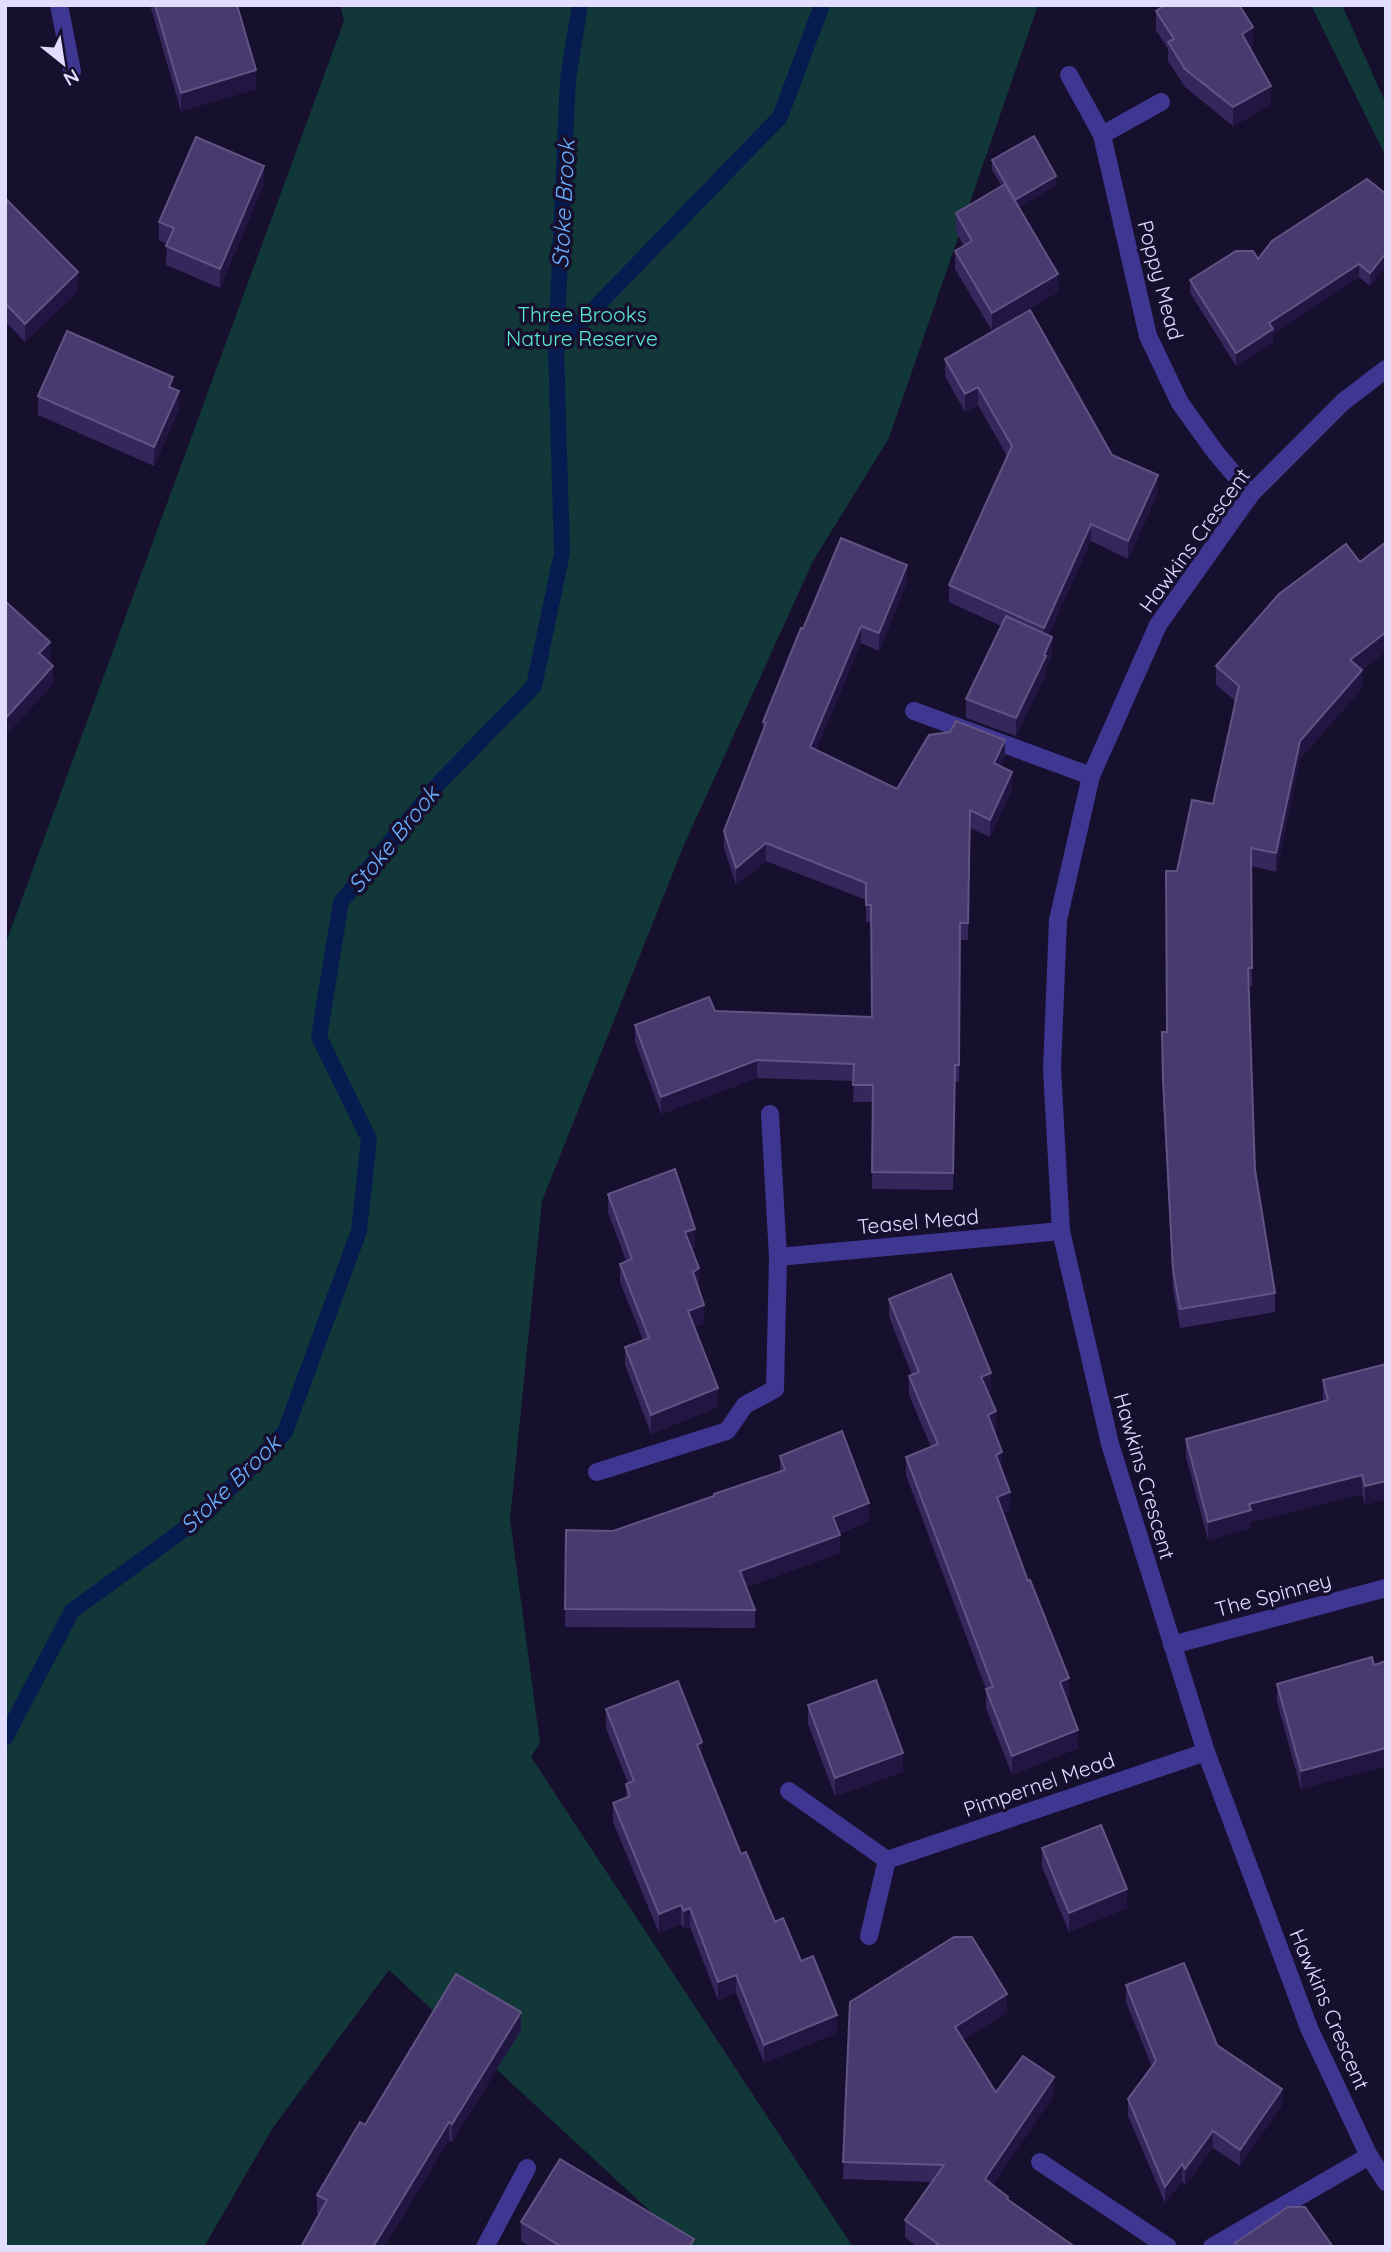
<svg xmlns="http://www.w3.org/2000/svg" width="1391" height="2252" viewBox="0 0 1391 2252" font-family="Quicksand,sans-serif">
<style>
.green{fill:#113738}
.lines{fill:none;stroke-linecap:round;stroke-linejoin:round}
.stream{stroke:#061c50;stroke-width:16}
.service{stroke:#3f3691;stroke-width:18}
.minor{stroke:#3f3691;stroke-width:18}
.wall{fill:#35275c}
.shaded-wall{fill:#211542}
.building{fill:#483a6e;stroke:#605484;stroke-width:2}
.labels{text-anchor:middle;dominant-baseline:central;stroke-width:7;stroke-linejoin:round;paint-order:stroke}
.street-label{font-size:21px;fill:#e2dcff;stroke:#160f2e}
.park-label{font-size:21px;fill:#5becd1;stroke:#160f2e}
.water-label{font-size:23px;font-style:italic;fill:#6ab0ff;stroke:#160f2e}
</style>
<rect width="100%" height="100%" fill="#160f2e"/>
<g class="green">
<polygon points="340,5 1038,5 889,438 813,561 684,845 542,1201 510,1519 540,1743 531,1757 853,2247 689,2247 389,1970 272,2129 204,2247 5,2247 5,945 344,21"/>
<polygon points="1311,5 1342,5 1386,104 1386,157"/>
</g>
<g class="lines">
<g class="stream">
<polyline points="556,348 780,117 822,5"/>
<polyline points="5,1738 72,1611 205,1514 285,1432 359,1231 369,1139 319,1037 341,902 440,782 534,686 562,553 556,348 568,79 580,5"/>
</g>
<g class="service">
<polyline points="597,1472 727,1431 745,1405 775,1389"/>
<polyline points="1040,2162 1168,2247"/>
<polyline points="1212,2247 1369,2156"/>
</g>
<g class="minor">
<polyline points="59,5 72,71"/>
<polyline points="1069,75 1102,135 1148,336 1180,403 1216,453 1251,494"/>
<polyline points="1102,135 1161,102"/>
<polyline points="1386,369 1343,402 1251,494 1158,625 1091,776 1058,920 1052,1069 1061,1231 1110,1444 1206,1752 1309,2028 1369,2156 1386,2182"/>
<polyline points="914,711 1091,776"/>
<polyline points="770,1114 778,1257 775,1389"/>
<polyline points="778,1257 1061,1231"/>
<polyline points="1172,1645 1386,1588"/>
<polyline points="789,1791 887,1860 1206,1752"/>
<polyline points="869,1936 887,1860"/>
<polyline points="485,2247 527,2168"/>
</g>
</g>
<g class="wall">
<polygon points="150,5 237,5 256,89 181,111"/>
<polygon points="1163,5 1239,5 1253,45 1250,48 1271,105 1233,126 1185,87 1168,61 1168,49 1156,30 1156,11 1164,6"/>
<polygon points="992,160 1056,185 1019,207 1058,292 992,331 955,269 955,251 964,246 956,232 956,213 1002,186 992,170"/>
<polygon points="264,184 220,288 166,265 167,244 159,240 159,222"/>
<polygon points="1386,194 1386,266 1370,286 1359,277 1273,334 1273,343 1236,366 1190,293 1190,280 1258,259"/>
<polygon points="5,198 78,291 25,342 5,321"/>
<polygon points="945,359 1112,455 1158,493 1128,559 1091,541 1048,635 1052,656 1046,668 1046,674 1016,736 966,718 966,699 1001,626 949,602 949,585 1007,456 978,405 965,412 945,376"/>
<polygon points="173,388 179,409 154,466 38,415 38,396"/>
<polygon points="1386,542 1386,651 1362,670 1362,688 1300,759 1276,872 1251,866 1252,986 1249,986 1255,1170 1275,1293 1275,1312 1180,1328 1173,1289 1163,1098 1162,1032 1167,1032 1177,871 1213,804 1235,701 1216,685 1216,666"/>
<polygon points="907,582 879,651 861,643 816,750 897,789 1005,757 1001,766 1012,789 990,837 970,828 968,940 960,940 959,1082 955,1082 953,1190 872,1189 873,1102 853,1102 854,1081 757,1078 661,1114 635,1042 635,1025 715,1011 872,1017 871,922 866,922 866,900 766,861 736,885 724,848 724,831 763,730 763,722 803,629"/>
<polygon points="608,1194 695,1247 692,1249 699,1287 698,1287 704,1323 694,1327 718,1407 651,1434 625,1365 625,1347 643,1340 620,1282 620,1264 626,1261 608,1212"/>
<polygon points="889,1299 991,1392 988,1393 996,1430 994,1431 1010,1510 1003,1513 1069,1697 1066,1698 1078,1748 1012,1775 986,1708 986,1689 906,1475 906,1457 931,1447 909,1395 909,1376 912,1375 889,1317"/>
<polygon points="1386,1364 1386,1499 1365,1505 1362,1494 1251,1522 1251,1528 1208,1540 1186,1457 1186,1439 1323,1401 1323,1380"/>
<polygon points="780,1456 869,1521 840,1533 840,1553 746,1587 755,1610 755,1628 565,1627 566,1530 613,1531 780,1471"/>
<polygon points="1386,1661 1386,1766 1301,1789 1277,1702 1277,1684 1374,1665"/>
<polygon points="808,1705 903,1772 835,1796 808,1724"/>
<polygon points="606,1709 702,1758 741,1854 775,1922 801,1961 837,2033 764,2063 736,1993 718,2000 690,1927 684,1929 681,1924 659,1933 613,1822 613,1803 626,1798 626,1784 628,1783 606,1728"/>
<polygon points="1042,1848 1127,1908 1069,1932 1042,1867"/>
<polygon points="1126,1985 1217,2045 1282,2105 1240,2166 1213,2148 1185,2185 1182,2181 1165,2203 1128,2116 1128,2099 1152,2067 1126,2002"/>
<polygon points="850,2002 1007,2012 963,2040 996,2092 1054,2095 993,2185 1008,2200 1075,2247 917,2247 905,2237 905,2220 932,2182 843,2179"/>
<polygon points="521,2030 452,2142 449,2140 384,2247 301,2247 319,2214 317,2213 317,2195 365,2125"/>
<polygon points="521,2222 694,2247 531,2247 521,2241"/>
</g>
<g class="shaded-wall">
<polygon points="1253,27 1253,45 1242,52 1242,34"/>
<polygon points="256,70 256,89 181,111 181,93"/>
<polygon points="1271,86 1271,105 1233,126 1233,107"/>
<polygon points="264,166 264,184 220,288 220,269"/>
<polygon points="1056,176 1056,185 1015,209 1015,200"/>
<polygon points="1386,253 1386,266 1370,286 1370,273"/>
<polygon points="1359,264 1359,277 1273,334 1273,343 1236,366 1236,353 1269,323"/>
<polygon points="78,272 78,291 25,342 25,324"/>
<polygon points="1058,274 1058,292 992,331 992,313"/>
<polygon points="978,387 978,405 965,412 965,394"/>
<polygon points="179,391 179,409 154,466 154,447"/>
<polygon points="1158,475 1158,493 1128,559 1128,541"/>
<polygon points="1091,524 1091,541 1044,646 1044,628"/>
<polygon points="907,565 907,582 879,651 879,633"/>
<polygon points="861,626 861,643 810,765 810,747"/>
<polygon points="1386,632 1386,651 1350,678 1350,660"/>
<polygon points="1052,637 1052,656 1046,668 1046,674 1016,736 1016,718"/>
<polygon points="50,642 50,660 39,671 39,653"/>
<polygon points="53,666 53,684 5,737 5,719"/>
<polygon points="1362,670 1362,688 1300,759 1276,872 1276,853 1300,741"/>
<polygon points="1005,740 1005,757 994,780 994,763"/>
<polygon points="1012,772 1012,789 990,837 990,820"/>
<polygon points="766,843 766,861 736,885 736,868"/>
<polygon points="757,1060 757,1078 661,1114 661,1097"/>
<polygon points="695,1229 695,1247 685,1251 685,1232"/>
<polygon points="699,1268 699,1287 693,1291 693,1272"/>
<polygon points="704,1305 704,1323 688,1329 688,1311"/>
<polygon points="991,1373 991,1392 981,1395 981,1377"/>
<polygon points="718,1388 718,1407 651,1434 651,1415"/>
<polygon points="996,1411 996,1430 988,1433 988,1415"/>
<polygon points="1002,1452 1002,1471 996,1455"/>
<polygon points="1362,1475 1362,1494 1251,1522 1251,1528 1208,1540 1208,1522 1249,1504"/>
<polygon points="1386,1481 1386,1499 1365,1505 1365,1486"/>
<polygon points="1010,1492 1010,1510 997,1515 997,1497"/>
<polygon points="869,1503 869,1521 833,1535 833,1517"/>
<polygon points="840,1535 840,1553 740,1589 740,1571"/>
<polygon points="1069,1678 1069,1697 1060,1701 1060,1682"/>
<polygon points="1078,1730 1078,1748 1012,1775 1012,1756"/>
<polygon points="702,1742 702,1761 697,1745"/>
<polygon points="1386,1748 1386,1766 1301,1789 1301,1771"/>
<polygon points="903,1753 903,1772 835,1796 835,1778"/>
<polygon points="1127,1889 1127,1908 1069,1932 1069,1913"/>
<polygon points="681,1905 681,1924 659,1933 659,1914"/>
<polygon points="690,1908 690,1927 684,1929 684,1911"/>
<polygon points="736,1975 736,1993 718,2000 718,1982"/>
<polygon points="1007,1994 1007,2012 955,2045 955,2027"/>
<polygon points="521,2012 521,2030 452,2142 452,2124"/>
<polygon points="837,2015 837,2033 764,2063 764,2045"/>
<polygon points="1054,2077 1054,2095 985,2197 985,2179"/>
<polygon points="1282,2089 1282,2105 1240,2166 1240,2150"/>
<polygon points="449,2122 449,2140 384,2247 373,2247"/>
<polygon points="1213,2131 1213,2148 1185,2185 1185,2169"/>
<polygon points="1182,2164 1182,2181 1165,2203 1165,2187"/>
</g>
<g class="building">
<polygon points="155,5 237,5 256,70 181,93"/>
<polygon points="1165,5 1239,5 1253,27 1242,34 1271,86 1233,107 1185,69 1168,42 1174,39 1156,11"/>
<polygon points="1034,136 1056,176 1015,200 992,160"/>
<polygon points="196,137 264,166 220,269 166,246 174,228 159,222"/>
<polygon points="1367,179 1386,194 1386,253 1370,273 1359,264 1269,323 1273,329 1236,353 1190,280 1236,251 1253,251 1258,259 1272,241"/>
<polygon points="1005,184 1058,274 992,313 955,251 972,241 956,213"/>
<polygon points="5,198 78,272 25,324 5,303"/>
<polygon points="1030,310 1112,455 1158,475 1128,541 1091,524 1044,628 949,585 1012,446 978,387 965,394 945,359"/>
<polygon points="67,331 173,377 169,387 179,391 154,447 38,396"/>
<polygon points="841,538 907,565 879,633 861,626 810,747 897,789 929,735 950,732 956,721 1005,740 994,763 1012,772 990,820 970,810 968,923 960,923 959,1065 955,1065 953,1173 872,1172 873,1085 853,1085 854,1064 757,1060 661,1097 635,1025 709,997 715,1011 872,1017 871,905 866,905 866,883 766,843 736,868 724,831 766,723 763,722 801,628 803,629"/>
<polygon points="1386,542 1386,632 1350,660 1362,670 1300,741 1276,853 1251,848 1252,968 1248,968 1255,1170 1275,1293 1180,1309 1173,1270 1163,1080 1162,1032 1167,1032 1166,871 1177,871 1192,800 1213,804 1239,686 1216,666 1279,594 1346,544 1360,562"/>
<polygon points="5,601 50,642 39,653 53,666 5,719"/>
<polygon points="1006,616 1052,637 1044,655 1046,656 1016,718 966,699"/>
<polygon points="675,1169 695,1229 685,1232 699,1268 693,1272 704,1305 688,1311 718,1388 651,1415 625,1347 649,1338 620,1264 632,1259 608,1194"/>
<polygon points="951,1274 991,1373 981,1377 996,1411 988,1415 1002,1452 996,1455 1010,1492 997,1497 1028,1581 1030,1580 1069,1678 1060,1682 1078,1730 1012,1756 986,1689 993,1687 906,1457 938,1444 909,1376 919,1372 889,1299"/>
<polygon points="1386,1364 1386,1481 1365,1486 1362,1475 1249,1504 1251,1510 1208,1522 1186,1439 1328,1400 1323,1380"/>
<polygon points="842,1431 869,1503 833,1517 840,1535 740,1571 755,1610 565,1609 566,1530 613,1531 714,1496 714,1494 785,1470 780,1456"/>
<polygon points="1372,1657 1374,1665 1386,1661 1386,1748 1301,1771 1277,1684"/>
<polygon points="876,1680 903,1753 835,1778 808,1705"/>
<polygon points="678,1681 702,1742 697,1745 741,1854 746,1852 775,1922 783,1918 801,1961 813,1956 837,2015 764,2045 736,1975 718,1982 690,1908 684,1911 681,1905 659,1914 613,1803 630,1796 626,1784 634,1781 606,1709"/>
<polygon points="1101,1825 1127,1889 1069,1913 1042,1848"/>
<polygon points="954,1937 972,1937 1007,1994 955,2027 995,2091 996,2092 1023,2056 1054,2077 985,2179 1008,2197 1007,2199 1075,2247 936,2247 938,2244 905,2220 944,2165 843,2162 850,2002"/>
<polygon points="1184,1963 1217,2045 1282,2089 1240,2150 1213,2131 1185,2169 1182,2164 1165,2187 1128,2099 1156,2061 1126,1985"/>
<polygon points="456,1974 521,2012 452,2124 449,2122 373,2247 301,2247 327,2200 317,2195 360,2122 365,2125"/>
<polygon points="560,2159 694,2239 689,2247 562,2247 521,2222"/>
<polygon points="1288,2207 1305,2207 1333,2247 1237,2247 1235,2243"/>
</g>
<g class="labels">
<g class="street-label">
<text transform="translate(1161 280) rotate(75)">Poppy Mead</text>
<text transform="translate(1194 540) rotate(-54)">Hawkins Crescent</text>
<text transform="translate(918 1221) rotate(-5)">Teasel Mead</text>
<text transform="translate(1145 1476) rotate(74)">Hawkins Crescent</text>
<text transform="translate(1273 1594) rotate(-15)">The Spinney</text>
<text transform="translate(1039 1784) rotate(-19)">Pimpernel Mead</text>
<text transform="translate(1330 2009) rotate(67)">Hawkins Crescent</text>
</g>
<g class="park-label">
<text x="582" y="314">Three Brooks<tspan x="582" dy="24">Nature Reserve</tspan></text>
</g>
<g class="water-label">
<text transform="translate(563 204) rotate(-87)">Stoke Brook</text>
<text transform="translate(393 839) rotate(-51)">Stoke Brook</text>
<text transform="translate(230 1484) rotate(-44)">Stoke Brook</text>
</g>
</g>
<rect width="1391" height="2252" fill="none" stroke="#e2dcff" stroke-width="14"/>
<g transform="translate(63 63) rotate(150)" stroke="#160f2e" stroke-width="5" paint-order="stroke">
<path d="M0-5L12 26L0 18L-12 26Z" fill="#e2dcff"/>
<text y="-10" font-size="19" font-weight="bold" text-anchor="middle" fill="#e2dcff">N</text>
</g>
</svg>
